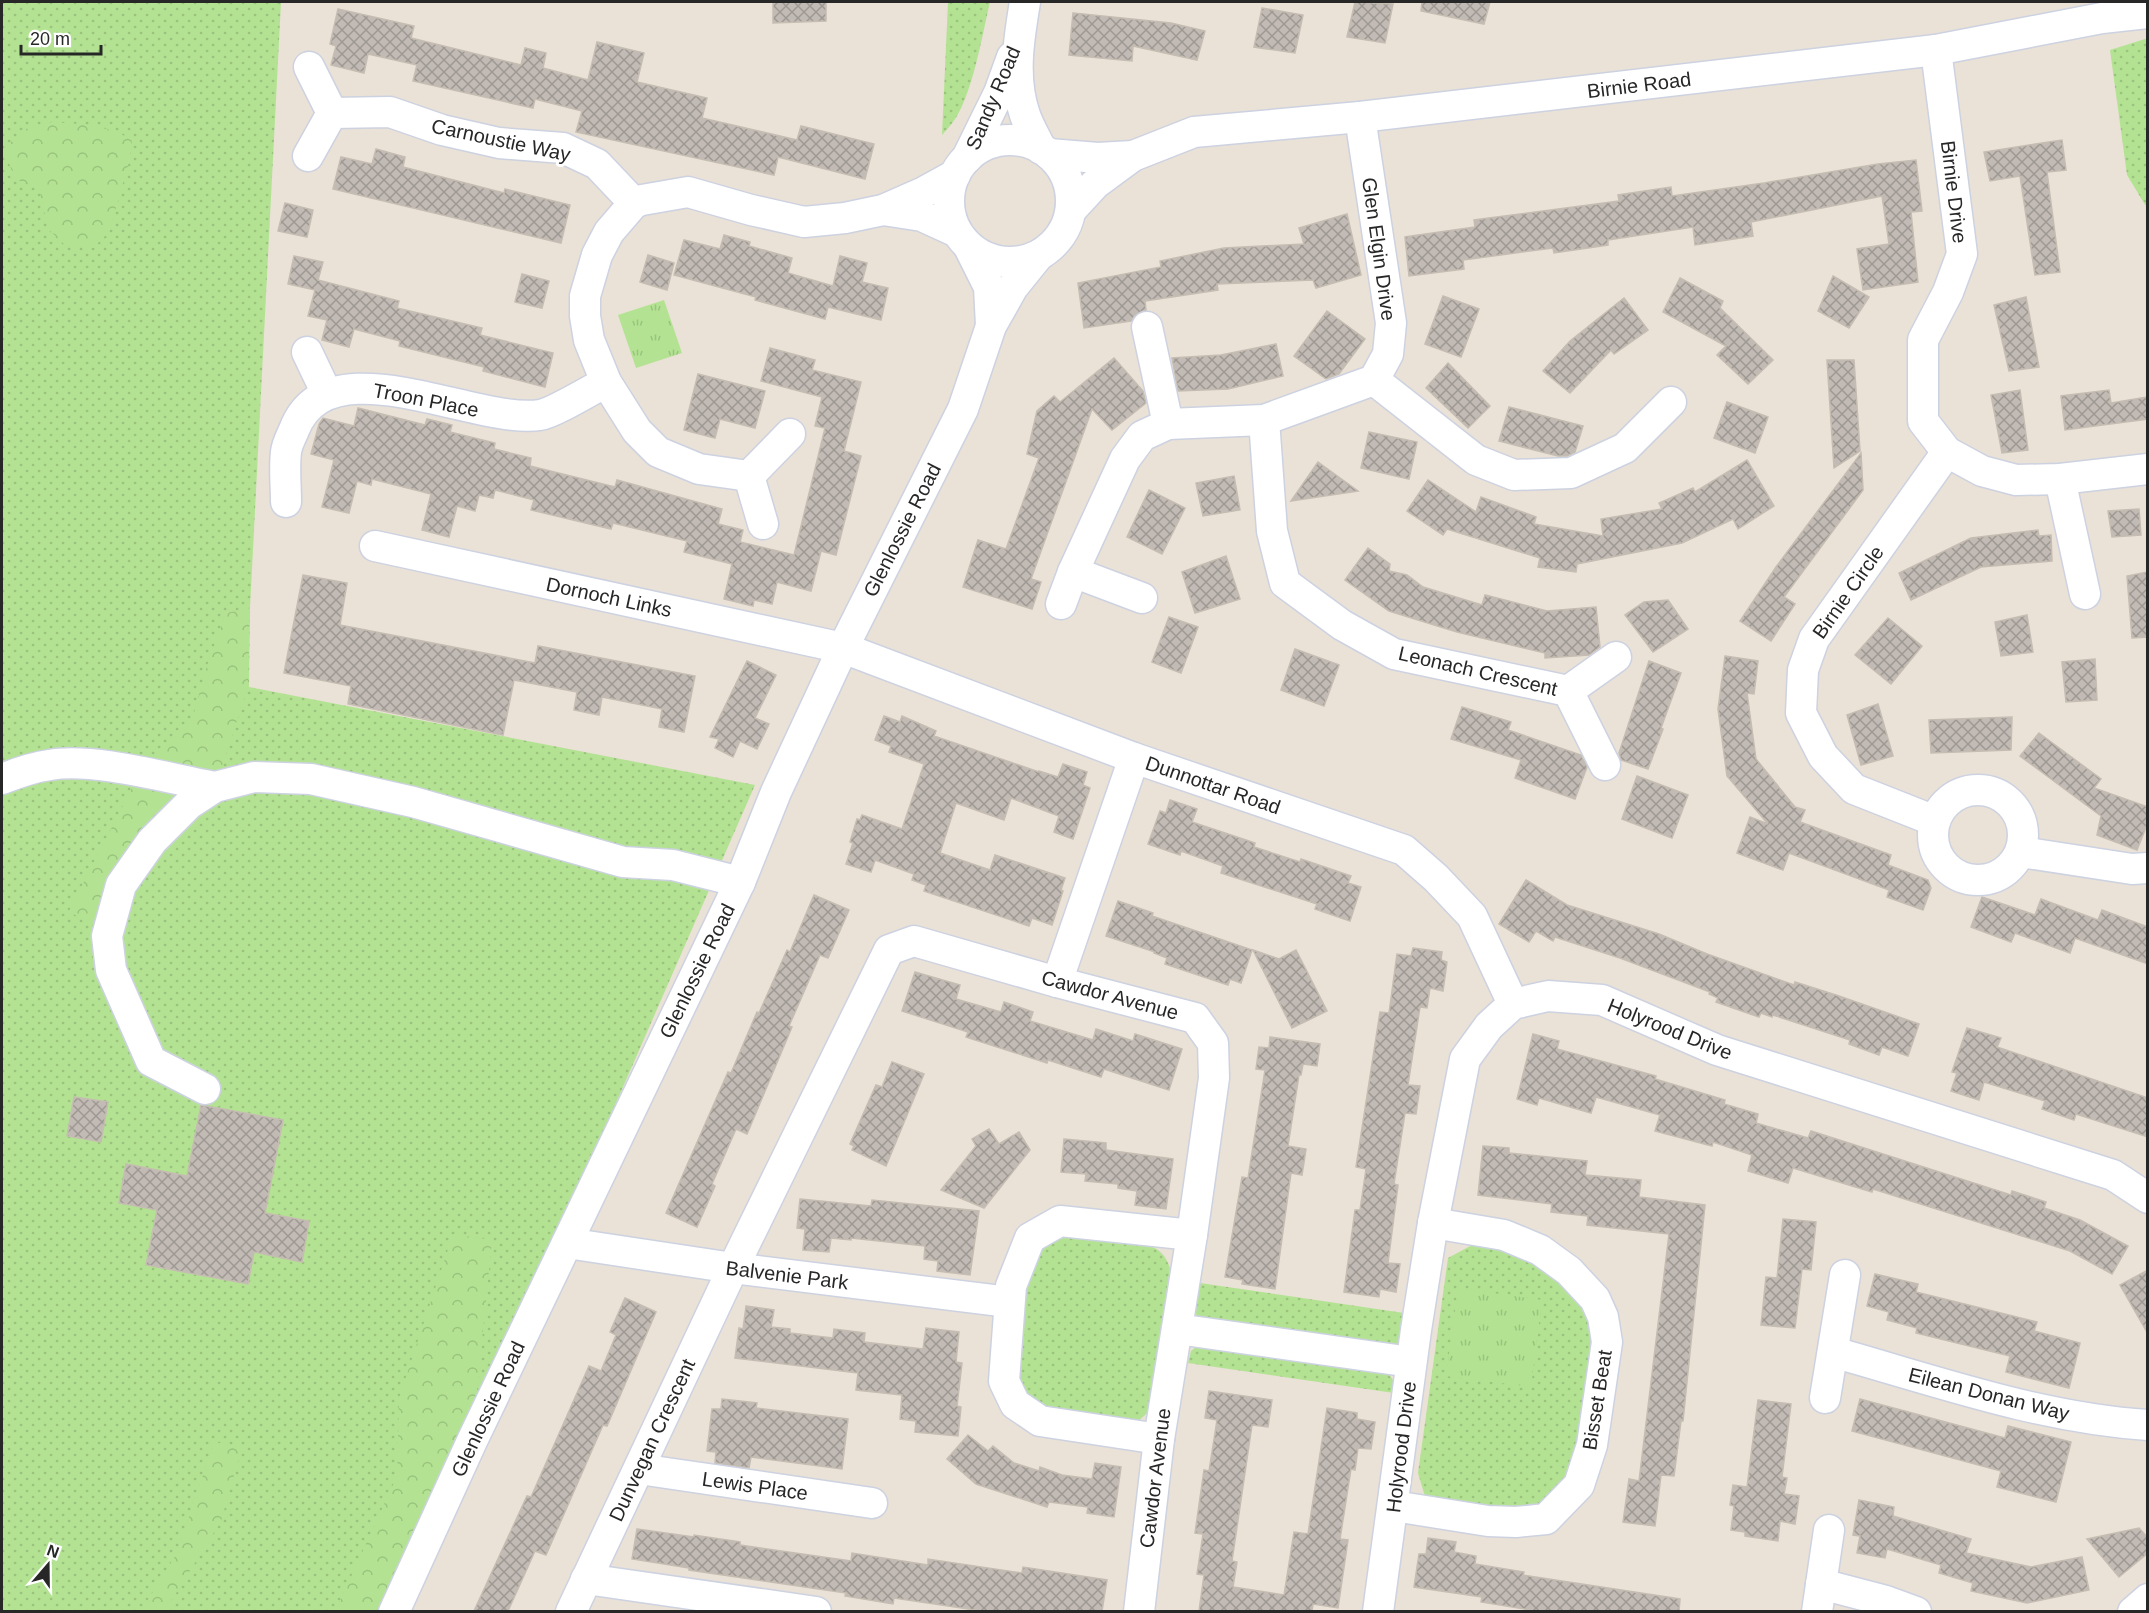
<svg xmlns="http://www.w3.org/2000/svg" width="2149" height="1613" viewBox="0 0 2149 1613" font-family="Arial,sans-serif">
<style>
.grass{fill:url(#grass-dots)}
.forest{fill:url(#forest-crowns)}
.park{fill:url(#park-tufts)}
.building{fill:url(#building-cross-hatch);stroke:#c5bdb2;stroke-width:1.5}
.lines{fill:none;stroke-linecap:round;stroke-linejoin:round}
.minor-casing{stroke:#cdd2e1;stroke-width:33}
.minor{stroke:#fff;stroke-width:30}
.labels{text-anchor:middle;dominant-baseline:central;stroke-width:6;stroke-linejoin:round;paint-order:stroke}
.street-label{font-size:20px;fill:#272727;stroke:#fff}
</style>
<defs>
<pattern id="grass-dots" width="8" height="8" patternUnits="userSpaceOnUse" patternTransform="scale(1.5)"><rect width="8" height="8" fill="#b3e392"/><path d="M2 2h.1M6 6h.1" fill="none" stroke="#9ac37e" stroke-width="1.8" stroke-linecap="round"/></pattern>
<pattern id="forest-crowns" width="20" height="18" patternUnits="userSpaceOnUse" patternTransform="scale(1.5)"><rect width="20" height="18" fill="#b3e392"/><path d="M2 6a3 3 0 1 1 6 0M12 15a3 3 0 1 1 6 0" fill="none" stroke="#9ac37e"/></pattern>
<pattern id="park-tufts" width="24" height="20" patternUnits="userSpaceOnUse" patternTransform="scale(1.5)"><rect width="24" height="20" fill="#b3e392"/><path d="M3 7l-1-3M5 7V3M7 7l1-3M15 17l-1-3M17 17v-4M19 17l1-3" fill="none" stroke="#9ac37e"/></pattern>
<pattern id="building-cross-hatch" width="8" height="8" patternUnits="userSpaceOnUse" patternTransform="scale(1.5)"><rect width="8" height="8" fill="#c2bbb5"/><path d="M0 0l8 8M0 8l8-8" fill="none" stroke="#9e9893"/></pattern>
</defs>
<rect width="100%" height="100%" fill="#eae1d7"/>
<g class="grass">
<polygon points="2,2 281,2 250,608 249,687 755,785 394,1611 2,1612"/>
<path d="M 948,2 L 990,2 C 982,36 974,86 957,116 C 953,123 947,129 942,135 Z"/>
<polygon points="2145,39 2148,39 2147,208 2127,175 2110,50"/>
<path d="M 1056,1235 L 1146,1244 C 1159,1249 1165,1254 1170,1268 L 1151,1410 L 1138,1421 L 1044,1410 L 1014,1384 L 1019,1300 L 1038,1247 Z"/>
<polygon points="1474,1244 1519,1255 1556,1277 1586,1309 1597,1337 1574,1468 1555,1497 1533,1510 1505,1513 1426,1500 1418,1473 1448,1258"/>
<polygon points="1200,1283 1404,1313 1399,1343 1384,1349 1199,1320 1195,1312"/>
<polygon points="1197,1346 1386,1371 1394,1381 1394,1393 1188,1363 1191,1351"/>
</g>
<g class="forest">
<path d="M 52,122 C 80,124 108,125 132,140 L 128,166 L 109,232 L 93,248 L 66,246 L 48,229 L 39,188 L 15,179 L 4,150 L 22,130 Z"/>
<polygon points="250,608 248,687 215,787 189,804 107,936 69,911 133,786 159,752 192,720 207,666 226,613"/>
<polygon points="453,1234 492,1240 472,1441 394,1611 335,1612 397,1476 399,1398"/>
<polygon points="214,1442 242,1447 221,1521 165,1611 141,1611 177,1553"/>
</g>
<g class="park">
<polygon points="664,300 682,353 636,368 618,315"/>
<polygon points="1458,1288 1542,1300 1531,1387 1446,1376"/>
</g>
<g class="building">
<polygon points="773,2 826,2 826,21 773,23"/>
<polygon points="1355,2 1393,4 1385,43 1347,37"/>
<polygon points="1422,2 1490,2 1484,24 1421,11"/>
<polygon points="1262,8 1303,15 1295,53 1254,47"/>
<polygon points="338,9 414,26 411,38 521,65 525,48 546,53 543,68 588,80 597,42 644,53 637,82 707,98 702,118 797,140 801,126 874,144 865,179 778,157 774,175 576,132 582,111 535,99 533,108 413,81 417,65 368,54 364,73 331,65 336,46 330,44"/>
<polygon points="1073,13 1171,23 1205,31 1197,60 1133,46 1132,61 1069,55"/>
<polygon points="2062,140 2066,170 2047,172 2060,272 2035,275 2020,176 1990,181 1984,152"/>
<polygon points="376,149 405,157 403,167 504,193 505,189 570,205 561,243 333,189 341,157 372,164"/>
<polygon points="1916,160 1922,211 1911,212 1918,282 1863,290 1857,249 1889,244 1882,196 1751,222 1753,236 1695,245 1693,227 1608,240 1608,245 1554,253 1553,248 1463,260 1464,269 1409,276 1405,237 1475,227 1474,220 1619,201 1618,195 1671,187 1672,196 1764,183 1878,164"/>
<polygon points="285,203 313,210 307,237 278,231"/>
<polygon points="1347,214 1361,275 1316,288 1313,280 1217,284 1218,290 1145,301 1146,310 1136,314 1131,321 1084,328 1078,283 1161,267 1160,261 1224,248 1304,244 1299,228"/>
<polygon points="724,235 750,242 749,246 792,258 788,273 833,286 840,256 867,263 862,282 888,288 881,320 828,307 825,319 755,300 756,297 674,275 684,240 720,249"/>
<polygon points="648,255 674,263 667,290 640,282"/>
<polygon points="294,256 323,262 318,280 399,301 397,308 482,328 480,335 553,353 545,387 483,371 484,367 399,346 400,341 354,329 349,347 322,340 327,320 308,316 315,290 288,284"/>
<polygon points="522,274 549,281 542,308 515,302"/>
<polygon points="1833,276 1869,297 1849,328 1818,311"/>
<polygon points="1680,278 1723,301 1720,308 1773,360 1748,384 1717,355 1726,346 1663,312"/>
<polygon points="1443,296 1479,309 1461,357 1425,344"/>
<polygon points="2026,297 2039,367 2009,371 1994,305"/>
<polygon points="1624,298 1648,330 1614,354 1611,350 1570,393 1543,371 1570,341"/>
<polygon points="1327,311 1365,339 1339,374 1326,379 1294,356"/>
<polygon points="1276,344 1283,376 1228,389 1178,391 1172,358 1221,355"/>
<polygon points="770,348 815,360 812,370 861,382 844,451 861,456 836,555 821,551 811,591 777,582 772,604 754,600 753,606 724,599 732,564 684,552 687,541 613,523 611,529 531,510 534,500 495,490 493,498 479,495 475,511 457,506 449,537 422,530 431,494 372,479 371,485 357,481 349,513 322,507 334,460 311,454 319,424 323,418 354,426 358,408 425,425 427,419 452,425 450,432 495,443 494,449 531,458 530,466 615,487 617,480 722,509 718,524 743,530 740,542 794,555 825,428 815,426 822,397 761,381"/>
<polygon points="1114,358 1143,391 1146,403 1112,430 1092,409 1031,579 1041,582 1032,609 963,587 978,540 1006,549 1039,458 1027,454 1037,411 1054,396 1060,402"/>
<polygon points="1827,360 1854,360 1860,451 1834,468"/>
<polygon points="1448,363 1490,406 1468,428 1426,388"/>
<polygon points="698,374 765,391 755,428 720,419 715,438 684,430"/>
<polygon points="2020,390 2028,450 2002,453 1991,395"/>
<polygon points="2109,390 2111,403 2148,397 2148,419 2065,430 2061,396"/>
<polygon points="1727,402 1768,417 1755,453 1714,438"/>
<polygon points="1509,407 1583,426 1575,452 1567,456 1558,456 1499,441"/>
<polygon points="1369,432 1417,442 1409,479 1361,468"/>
<polygon points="1861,453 1863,490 1784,597 1795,604 1771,641 1740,621 1776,567"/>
<polygon points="1747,460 1774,506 1738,529 1733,519 1682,543 1577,564 1576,572 1538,567 1540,558 1447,529 1443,535 1407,511 1428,480 1476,512 1481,497 1536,517 1534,524 1603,536 1601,519 1662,509 1659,503 1693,488 1695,492"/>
<polygon points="1318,462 1358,491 1291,501"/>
<polygon points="1234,476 1240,510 1203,516 1196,483"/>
<polygon points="1149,490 1185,508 1162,554 1127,537"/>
<polygon points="2139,509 2141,535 2112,537 2108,511"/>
<polygon points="2038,530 2039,536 2051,535 2052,561 1981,567 1911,600 1899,573 1971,538"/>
<polygon points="1368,548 1390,564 1389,571 1407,575 1423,587 1482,605 1485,595 1547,611 1596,607 1600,647 1589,655 1545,658 1545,653 1457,632 1389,611 1345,580"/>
<polygon points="1226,556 1240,599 1195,613 1182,572"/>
<polygon points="2148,572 2148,637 2132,638 2127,576"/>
<polygon points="303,575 347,583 340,625 535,663 538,646 695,676 684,732 659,727 662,709 602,697 599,715 574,710 577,692 514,680 503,735 348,704 351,686 284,673"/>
<polygon points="1668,600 1688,629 1653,652 1625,615 1644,602"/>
<polygon points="2027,615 2033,652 2001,656 1995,622"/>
<polygon points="1169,617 1198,627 1181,673 1152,662"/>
<polygon points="1888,618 1922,646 1891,684 1855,655"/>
<polygon points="1295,649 1339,665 1324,706 1281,690"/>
<polygon points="1725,656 1758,661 1754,694 1747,693 1756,759 1795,807 1805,810 1800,822 1891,855 1888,865 1928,880 1931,888 1923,910 1887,897 1889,890 1789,853 1783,870 1737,853 1750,817 1768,824 1727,776 1718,709"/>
<polygon points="2095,659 2097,700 2066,702 2062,662"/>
<polygon points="747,661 776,675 755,718 769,724 757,749 740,741 733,757 715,748 719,739 710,737"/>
<polygon points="1649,661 1681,673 1661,728 1663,729 1648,769 1621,760 1619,753"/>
<polygon points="1878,704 1893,756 1861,765 1847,715"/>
<polygon points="1462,707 1511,722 1508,730 1581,755 1587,767 1575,799 1515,778 1521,760 1451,739"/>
<polygon points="884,716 900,722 902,716 936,731 934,736 1039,772 1039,771 1058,777 1063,764 1087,772 1083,785 1090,788 1073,839 1054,832 1059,816 1011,798 1004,820 956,803 940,853 990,870 995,855 1065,878 1061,890 1063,891 1052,925 1032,918 1029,926 924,891 926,885 912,880 914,874 875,860 871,872 846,864 853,843 850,842 857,819 860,820 862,815 902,829 924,764 889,752 891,746 875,740"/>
<polygon points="2012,717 2011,750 1931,753 1929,720"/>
<polygon points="2039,733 2101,779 2094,788 2148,807 2148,822 2137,850 2097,835 2101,816 2020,756"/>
<polygon points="1637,776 1688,795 1672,838 1622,819"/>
<polygon points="1170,800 1197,809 1192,822 1255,843 1254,847 1300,862 1301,859 1351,876 1348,883 1361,887 1350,921 1315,909 1317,904 1221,873 1223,866 1181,851 1180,855 1148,844 1160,811 1166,813"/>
<polygon points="1526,880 1567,905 1659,934 1707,954 1794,985 1795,982 1839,996 1919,1024 1908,1056 1882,1047 1879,1055 1849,1044 1850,1040 1773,1015 1772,1017 1761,1013 1759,1017 1716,1002 1718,998 1709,994 1710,992 1620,958 1555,937 1553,941 1536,931 1529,942 1499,924"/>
<polygon points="814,895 849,910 828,958 820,955 789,1026 792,1027 747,1134 736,1129 712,1184 715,1186 697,1227 666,1213 728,1072 731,1073 757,1012 759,1013 787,950 790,952"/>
<polygon points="1982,897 2035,915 2041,899 2098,920 2102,910 2148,927 2148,964 2075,938 2070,953 2015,933 2011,942 1971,927"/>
<polygon points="1118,901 1153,913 1152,916 1252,950 1241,983 1230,979 1228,985 1165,964 1167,958 1154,953 1155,952 1106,936"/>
<polygon points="1413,948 1442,952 1441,960 1447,962 1443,991 1430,988 1427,1008 1420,1007 1408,1085 1420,1086 1416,1114 1405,1113 1394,1184 1398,1185 1388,1263 1400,1264 1396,1292 1380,1289 1379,1297 1344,1292 1355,1210 1360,1210 1366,1169 1356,1167 1380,1012 1389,1013 1397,954 1411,956"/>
<polygon points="1253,950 1279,959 1296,950 1327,1011 1292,1028"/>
<polygon points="915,972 960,985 956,999 1001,1012 1004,1002 1033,1012 1030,1021 1093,1040 1096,1029 1133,1041 1135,1034 1182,1049 1169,1090 1104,1069 1101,1077 1048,1060 1047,1063 966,1037 968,1032 902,1011"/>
<polygon points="1967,1028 2001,1038 1997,1047 2148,1098 2148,1137 2076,1114 2074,1120 2042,1109 2045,1101 1984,1082 1979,1100 1951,1091 1957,1073 1952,1072"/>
<polygon points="1533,1034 1559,1041 1557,1049 1656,1076 1655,1079 1725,1100 1724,1104 1758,1114 1756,1123 1808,1138 1811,1131 2011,1195 2012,1191 2046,1202 2044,1208 2080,1220 2128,1246 2112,1274 2070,1251 1873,1189 1872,1192 1793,1168 1788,1183 1748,1171 1752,1155 1713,1142 1712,1146 1655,1131 1660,1115 1596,1097 1591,1113 1539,1098 1537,1105 1517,1099"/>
<polygon points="1270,1037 1320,1044 1317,1066 1303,1064 1301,1075 1299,1075 1288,1146 1306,1149 1302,1175 1291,1173 1275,1289 1242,1284 1243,1280 1225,1277 1242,1177 1248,1178 1265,1070 1256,1069 1259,1047 1269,1048"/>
<polygon points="892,1062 924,1074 886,1166 852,1150 854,1146 850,1144 876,1085 882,1087"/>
<polygon points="74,1097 108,1102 101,1142 67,1136"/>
<polygon points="201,1105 283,1120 265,1213 309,1221 302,1262 254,1252 248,1284 146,1265 157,1210 119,1203 126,1164 187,1176"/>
<polygon points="989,1129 999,1144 1019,1132 1030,1150 984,1208 941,1190 976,1146 972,1139"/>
<polygon points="1064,1139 1106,1143 1106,1150 1173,1159 1166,1209 1135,1205 1137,1191 1118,1188 1118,1184 1085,1181 1086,1174 1061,1172"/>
<polygon points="1483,1146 1509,1148 1509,1153 1587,1161 1585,1175 1641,1180 1639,1197 1705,1205 1683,1421 1681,1421 1674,1476 1661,1475 1655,1526 1623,1522 1629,1479 1639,1481 1669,1234 1587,1225 1588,1216 1551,1212 1552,1204 1478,1195"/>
<polygon points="800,1199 871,1206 872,1200 979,1211 970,1275 937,1271 938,1261 924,1259 925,1246 851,1238 851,1240 831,1238 829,1252 803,1250 805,1229 797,1228"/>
<polygon points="1783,1219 1816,1222 1811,1270 1802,1269 1795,1328 1761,1325 1766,1277 1777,1278"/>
<polygon points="2148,1270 2148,1334 2120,1285"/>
<polygon points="1875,1274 1918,1284 1916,1292 2037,1322 2034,1331 2080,1343 2069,1388 2006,1372 2010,1356 1916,1333 1917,1328 1887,1320 1889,1312 1867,1306"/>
<polygon points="625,1298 656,1312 607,1426 603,1425 546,1555 535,1551 508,1611 474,1611 527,1496 531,1497 589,1366 601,1371 616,1335 610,1332"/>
<polygon points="746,1306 774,1310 771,1327 790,1329 790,1333 833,1338 834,1329 865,1333 864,1342 923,1349 926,1328 959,1332 956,1362 962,1363 957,1406 961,1407 958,1436 915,1432 916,1421 900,1419 902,1395 856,1390 858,1373 735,1358 739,1328 743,1329"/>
<polygon points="1209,1391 1272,1400 1268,1427 1252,1425 1232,1561 1237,1562 1233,1587 1284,1595 1294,1532 1308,1534 1327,1408 1357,1413 1357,1419 1375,1422 1371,1449 1358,1448 1355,1470 1351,1469 1340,1539 1348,1540 1338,1608 1313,1604 1312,1611 1199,1611 1204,1575 1197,1574 1203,1534 1195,1533 1204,1470 1209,1471 1217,1420 1205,1418"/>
<polygon points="722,1399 757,1403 756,1408 848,1419 842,1469 751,1457 749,1468 715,1463 716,1452 707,1451 712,1409 721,1409"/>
<polygon points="1860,1399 2005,1438 2008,1426 2071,1442 2056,1502 1997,1487 2001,1471 1852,1431"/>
<polygon points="1758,1400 1791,1404 1782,1477 1787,1478 1784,1494 1799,1496 1795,1524 1780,1521 1778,1541 1745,1536 1745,1532 1731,1530 1734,1506 1730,1505 1733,1485 1747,1487"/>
<polygon points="968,1435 988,1451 993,1446 1014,1463 1039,1471 1040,1467 1062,1475 1092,1479 1095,1463 1121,1467 1114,1517 1087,1513 1088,1507 1049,1502 1047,1507 976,1484 947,1459"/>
<polygon points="1859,1500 1894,1507 1893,1516 1971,1539 1966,1553 2031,1567 2082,1557 2089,1590 2027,1603 1971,1591 1973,1583 1939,1573 1941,1565 1887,1549 1885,1558 1857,1553 1860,1536 1853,1535"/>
<polygon points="2139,1528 2148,1538 2148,1553 2119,1577 2087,1539"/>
<polygon points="637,1529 694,1537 694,1535 740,1542 740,1545 851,1561 852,1553 928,1565 928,1559 1022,1573 1023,1567 1107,1580 1102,1611 982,1611 894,1598 893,1604 845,1596 846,1593 689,1570 689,1568 632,1559"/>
<polygon points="1428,1538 1456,1542 1454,1552 1476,1556 1475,1564 1524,1572 1523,1575 1680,1599 1679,1611 1530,1611 1530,1610 1481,1602 1482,1597 1414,1587 1419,1554 1426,1554"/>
</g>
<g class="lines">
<defs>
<g id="minor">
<path d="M 1025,2 C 1019,38 1012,78 1025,115 C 1029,127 1036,138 1041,149"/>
<polyline points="1936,50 1962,254 1948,292 1923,340 1923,421 1947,452 1982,471 2016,480 2060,479 2148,469"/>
<polyline points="309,67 332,113 390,112 442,130 499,143 563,148 597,164 634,203"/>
<circle cx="1010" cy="201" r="61"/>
<polyline points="1049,154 1098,158 1133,156"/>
<polyline points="308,156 332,113"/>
<polyline points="967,158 999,93 1012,57"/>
<polyline points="883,210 922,216 957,232"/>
<polyline points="1071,210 1095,184 1133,156 1194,132 1360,117 1936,50 2102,18 2148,13"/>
<polyline points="969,247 989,287 991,326"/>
<polyline points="1147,327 1168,424"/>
<polyline points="307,352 327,394"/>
<polyline points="1374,380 1476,460 1514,475 1571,473 1625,448 1671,402"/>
<polyline points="1264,420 1272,531 1285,583 1342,625 1394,654 1568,691 1616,657"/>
<polyline points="790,434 749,476 699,469 658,452 637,431 606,382 589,340 585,316 585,296 597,255 609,232 634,203 642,200 688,192 751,210 804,222 845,218 883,210 924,192 955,175"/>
<polyline points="749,476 763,524"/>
<polyline points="2060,479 2085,594"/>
<path d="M 286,502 C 286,486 284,468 286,452 C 287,444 291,437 294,430 C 328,341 474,425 540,415 C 553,413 591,390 606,382"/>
<polyline points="375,546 843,648 1134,758 1404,850 1436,878 1472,916 1513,1004"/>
<polyline points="1073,572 1142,598"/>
<polyline points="1061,604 1073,572 1125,459 1142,436 1168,424 1264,420 1374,380 1388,354 1391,323 1360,117"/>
<polyline points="1568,691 1605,765"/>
<path d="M 2,779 C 17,773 34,767 50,765 C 94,757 170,779 215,787"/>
<circle cx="1978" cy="835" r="45"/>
<polyline points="1935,821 1854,789 1823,756 1801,713 1803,670 1814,639 1947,452"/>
<polyline points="2021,852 2132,869 2148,868"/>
<polyline points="1057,982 1134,758"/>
<polyline points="205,1089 151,1061 111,970 107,936 121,885 152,841 189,804 215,787 254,777 311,779 413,802 623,862 673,865 740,882"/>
<polyline points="567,1243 733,1268 1009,1302"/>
<polyline points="1177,1329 1411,1362"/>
<path d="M 1833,1352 C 1936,1381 2040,1418 2148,1425"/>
<polyline points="1825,1398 1845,1275"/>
<polyline points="1159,1439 1040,1421 1015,1404 1004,1381 1011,1286 1030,1238 1060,1221 1192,1235"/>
<polyline points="639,1469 872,1503"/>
<polyline points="1394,1506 1488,1521 1516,1522 1546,1519 1579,1485 1592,1445 1607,1342 1603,1317 1595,1299 1569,1271 1540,1250 1504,1235 1433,1223"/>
<polyline points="586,1579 816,1612"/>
<polyline points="1821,1584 1886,1601 1916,1612"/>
<polyline points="394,1612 472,1441 740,882 776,792 843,648 963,409 991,326 1013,287 1038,256"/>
<polyline points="571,1612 733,1268 889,950 914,941 1057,982 1195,1018 1213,1043 1214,1078 1192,1235 1159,1439 1139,1612"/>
<polyline points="1378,1612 1416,1330 1433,1223 1465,1059 1489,1026 1513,1004 1548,996 1602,1000 1717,1050 2113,1175 2148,1198"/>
<polyline points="1817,1612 1829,1530"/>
<polyline points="2133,1612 2148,1599"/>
</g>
</defs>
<use href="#minor" class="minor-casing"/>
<use href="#minor" class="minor"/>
</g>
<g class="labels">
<g class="street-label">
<text transform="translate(1639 85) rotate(-7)">Birnie Road</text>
<text transform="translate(993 98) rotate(-67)">Sandy Road</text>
<text transform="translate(501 140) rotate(12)">Carnoustie Way</text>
<text transform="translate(1954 192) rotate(83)">Birnie Drive</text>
<text transform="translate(1379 249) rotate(82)">Glen Elgin Drive</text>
<text transform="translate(426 400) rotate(11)">Troon Place</text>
<text transform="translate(902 530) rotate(-63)">Glenlossie Road</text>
<text transform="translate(1848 592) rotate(-55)">Birnie Circle</text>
<text transform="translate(609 597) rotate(12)">Dornoch Links</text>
<text transform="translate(1478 671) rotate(13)">Leonach Crescent</text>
<text transform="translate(1213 785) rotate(19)">Dunnottar Road</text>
<text transform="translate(697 971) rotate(-64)">Glenlossie Road</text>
<text transform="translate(1110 995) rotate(15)">Cawdor Avenue</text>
<text transform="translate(1670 1029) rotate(22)">Holyrood Drive</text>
<text transform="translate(787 1275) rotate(7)">Balvenie Park</text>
<text transform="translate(1989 1394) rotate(14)">Eilean Donan Way</text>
<text transform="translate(1597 1400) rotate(-81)">Bisset Beat</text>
<text transform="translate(488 1409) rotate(-65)">Glenlossie Road</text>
<text transform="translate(652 1440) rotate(-65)">Dunvegan Crescent</text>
<text transform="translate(1401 1447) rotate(-83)">Holyrood Drive</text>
<text transform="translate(1155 1478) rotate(-83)">Cawdor Avenue</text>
<text transform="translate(755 1486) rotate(8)">Lewis Place</text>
</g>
</g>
<rect width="2149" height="1613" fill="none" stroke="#272727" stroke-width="6"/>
<g transform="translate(48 1565) rotate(20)" stroke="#ffffff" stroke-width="4.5" paint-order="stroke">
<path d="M0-4.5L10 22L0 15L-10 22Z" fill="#272727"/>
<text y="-9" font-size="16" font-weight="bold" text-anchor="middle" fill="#272727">N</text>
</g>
<path d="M21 45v9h80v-9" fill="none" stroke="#272727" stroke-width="3"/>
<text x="30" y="45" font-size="18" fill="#272727" stroke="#ffffff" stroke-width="4.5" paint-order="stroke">20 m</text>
</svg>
